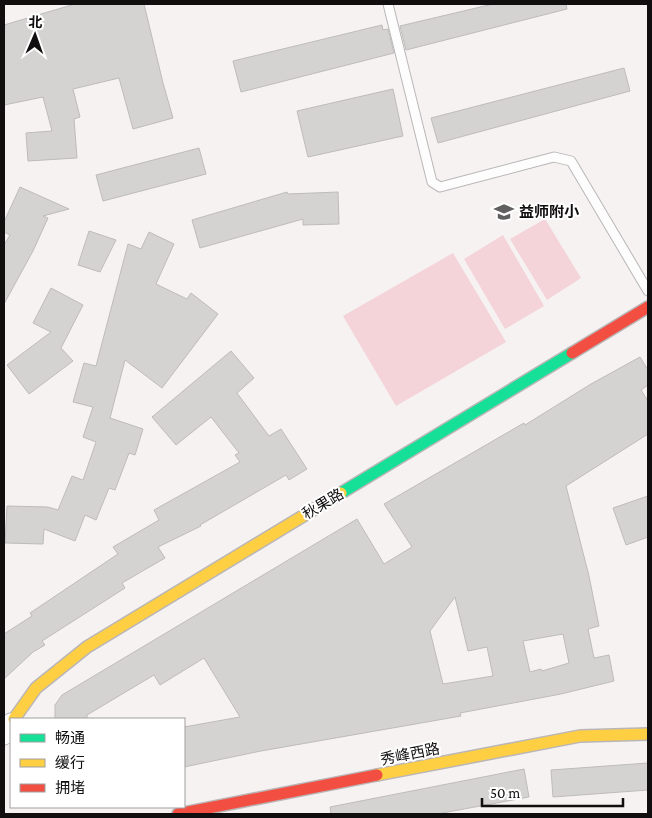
<svg xmlns="http://www.w3.org/2000/svg" width="652" height="818" viewBox="0 0 652 818" font-family="'Crimson Pro','Noto Sans SC',serif">
<style>
.green{fill:#f4d3d9}
.building{fill:#d5d2d2;stroke:#bebbbc;fill-rule:evenodd}
.lines{fill:none;stroke-linecap:round;stroke-linejoin:round}
.lane-casing{stroke:#bab6b7;stroke-width:11}
.street-casing{stroke:#bab6b7;stroke-width:21}
.fast-casing{stroke:#bab6b7;stroke-width:14}
.slow-casing{stroke:#bab6b7;stroke-width:14}
.jam-casing{stroke:#bab6b7;stroke-width:14}
.lane{stroke:#fefdfd;stroke-width:9}
.street{stroke:#fefdfd;stroke-width:19}
.fast{stroke:#16e098;stroke-width:11}
.slow{stroke:#ffcf43;stroke-width:11}
.jam{stroke:#f24e42;stroke-width:11}
.labels{text-anchor:middle;dominant-baseline:central;stroke-width:4;stroke-linejoin:round;paint-order:stroke}
.poi-label{font-size:15px;font-weight:bold;fill:#100e0e;stroke:#fff;text-anchor:start}
.street-label{font-size:15px;fill:#100e0e;stroke:#fff}
</style>
<rect width="100%" height="100%" fill="#f6f2f2"/>
<g class="green">
<polygon points="545,219 581,278 547,300 510,239"/>
<polygon points="503,235 544,306 505,329 464,259"/>
<polygon points="453,253 506,342 396,406 343,316"/>
</g>
<g class="building">
<polygon points="75,4 144,4 163,83 173,118 133,129 119,78 73,89 80,117 74,119 77,158 28,161 26,133 52,131 43,97 4,105 4,25"/>
<polygon points="493,4 566,4 567,9 406,50 400,26"/>
<polygon points="382,25 383,30 388,29 394,53 241,92 233,61"/>
<polygon points="624,68 630,91 438,143 431,118"/>
<polygon points="393,89 403,136 308,157 297,111"/>
<polygon points="199,148 206,174 103,201 96,175"/>
<polygon points="20,187 69,209 43,216 48,218 33,251 4,304 4,245 10,235 4,232 4,222"/>
<polygon points="287,192 288,194 338,192 339,224 303,225 303,219 200,248 192,220"/>
<polygon points="89,231 116,240 100,272 78,265"/>
<polygon points="149,232 174,244 156,284 187,299 191,293 218,314 162,388 125,360 110,418 143,429 135,455 129,453 115,490 109,488 96,520 85,515 75,541 44,529 43,544 5,543 7,506 48,507 58,510 72,476 83,480 96,442 83,437 93,407 73,402 84,363 96,366 128,244 141,249"/>
<polygon points="51,288 83,305 61,348 73,361 29,394 7,365 51,332 33,323"/>
<polygon points="231,351 254,378 237,393 269,436 281,429 307,469 289,480 286,475 200,525 201,526 158,547 165,558 122,583 125,588 42,641 45,645 33,652 4,679 4,634 32,616 30,613 118,554 113,547 159,520 154,510 240,462 235,455 239,453 211,417 176,445 152,417"/>
<path d="M 640,357 L 648,370 L 648,385 L 641,390 L 648,401 L 648,434 L 566,486 L 589,576 L 599,626 L 588,629 L 594,658 L 609,655 L 614,681 L 561,694 L 460,713 L 461,716 L 261,751 L 184,767 L 184,727 L 240,717 L 204,658 L 160,685 L 154,675 L 87,715 L 87,719 L 55,719 L 55,705 L 62,695 L 357,519 L 384,564 L 412,547 L 384,504 L 524,423 L 525,425 L 591,384 ZM 455,597 L 468,651 L 487,647 L 493,676 L 443,684 L 430,631 ZM 563,634 L 569,663 L 542,671 L 541,669 L 530,672 L 523,641 Z"/>
<polygon points="648,496 648,537 626,545 613,508"/>
<polygon points="648,763 648,790 553,797 551,770"/>
<polygon points="524,769 529,797 437,814 331,814 330,807"/>
</g>
<g class="lines">
<defs>
<polyline id="lane" points="388,4 432,182 440,187 554,157 571,161 648,291"/>
<polyline id="street" points="4,735 11,723"/>
<polyline id="fast" points="341,493 572,353"/>
<g id="slow">
<polyline points="14,719 36,688 87,647 341,493"/>
<polyline points="377,775 580,736 648,734"/>
</g>
<g id="jam">
<polyline points="572,353 648,307"/>
<polyline points="178,814 377,775"/>
</g>
</defs>
<use href="#lane" class="lane-casing"/>
<use href="#street" class="street-casing"/>
<use href="#fast" class="fast-casing"/>
<use href="#slow" class="slow-casing"/>
<use href="#jam" class="jam-casing"/>
<use href="#lane" class="lane"/>
<use href="#street" class="street"/>
<use href="#fast" class="fast"/>
<use href="#slow" class="slow"/>
<use href="#jam" class="jam"/>
</g>
<defs>
<symbol id="school-bare" viewBox="-9 -9 18 18"><path d="M0-5L7-2L0 1L-7-2ZM-4 1L0 2.5L4 1V4Q0 6-4 4Z" fill="#605e5e" stroke="#fff" stroke-width="2.5" paint-order="stroke"/></symbol>
</defs>
<g fill-rule="evenodd">
<use href="#school-bare" x="490" y="198" width="28" height="28"/>
</g>
<g class="labels">
<g class="poi-label">
<text x="519" y="212">益师附小</text>
</g>
<g class="street-label">
<text transform="translate(323 504) rotate(-31)">秋果路</text>
<text transform="translate(410 754) rotate(-11)">秀峰西路</text>
</g>
</g>
<rect width="652" height="818" fill="none" stroke="#100e0e" stroke-width="10"/>
<rect x="10" y="718" width="175" height="90" fill="#ffffff" stroke="#9f9f9f"/>
<rect x="20" y="734" width="25" height="8" fill="#16e098" stroke="#9f9f9f"/>
<text x="55" y="743" font-size="15" fill="#100e0e">畅通</text>
<rect x="20" y="759" width="25" height="8" fill="#ffcf43" stroke="#9f9f9f"/>
<text x="55" y="768" font-size="15" fill="#100e0e">缓行</text>
<rect x="20" y="784" width="25" height="8" fill="#f24e42" stroke="#9f9f9f"/>
<text x="55" y="793" font-size="15" fill="#100e0e">拥堵</text>
<g transform="translate(35 35) rotate(2)" stroke="#ffffff" stroke-width="4" paint-order="stroke">
<path d="M0-4L9 19L0 12L-9 19Z" fill="#100e0e"/>
<text y="-8" font-size="14" font-weight="bold" text-anchor="middle" fill="#100e0e">北</text>
</g>
<path d="M482 798v8h141v-8" fill="none" stroke="#100e0e" stroke-width="2.5"/>
<text x="490" y="798" font-size="15" fill="#100e0e" stroke="#ffffff" stroke-width="4" paint-order="stroke">50 m</text>
</svg>
